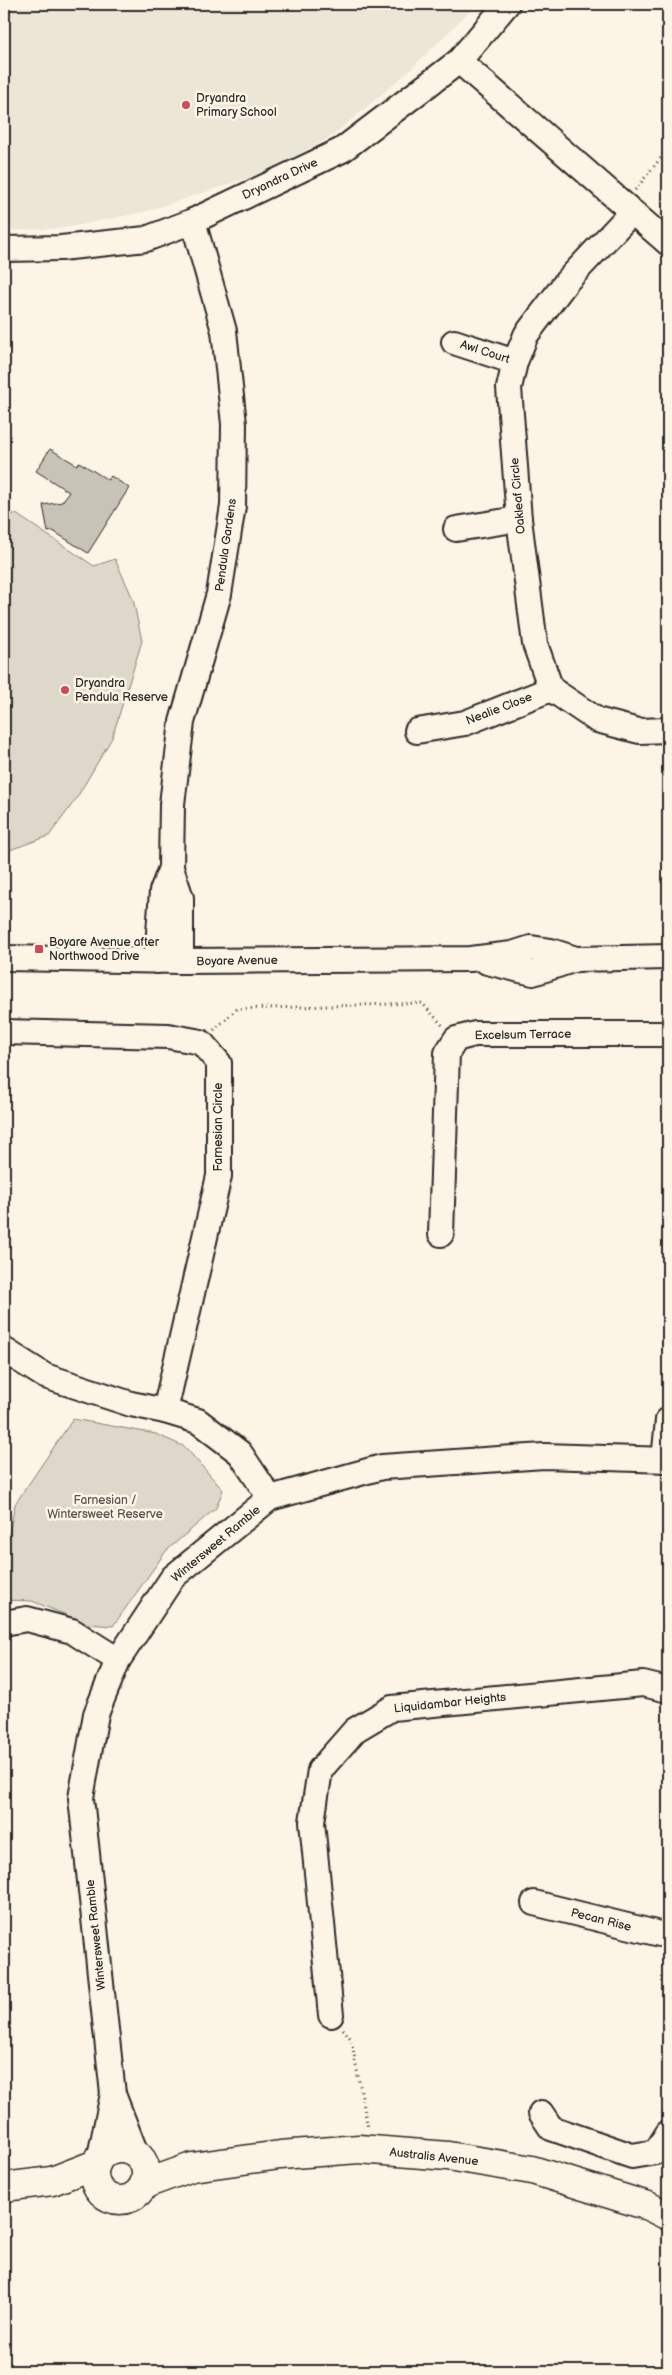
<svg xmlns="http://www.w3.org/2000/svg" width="672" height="2375" viewBox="0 0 672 2375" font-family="'Balsamiq Sans',sans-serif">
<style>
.built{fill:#ece6d7}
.green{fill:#ded8ca;stroke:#84827a}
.building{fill:#c8c3b7;stroke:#2b2b2b}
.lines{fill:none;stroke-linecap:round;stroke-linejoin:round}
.minor-casing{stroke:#2b2b2b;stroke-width:28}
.major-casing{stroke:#2b2b2b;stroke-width:31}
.path{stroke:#2b2b2b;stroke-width:3;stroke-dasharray:1 4;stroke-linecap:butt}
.minor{stroke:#fcf5e5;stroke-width:24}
.major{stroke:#fcf5e5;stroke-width:28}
.poi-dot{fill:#d1495b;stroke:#fcf5e5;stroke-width:2}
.labels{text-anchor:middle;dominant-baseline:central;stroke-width:5;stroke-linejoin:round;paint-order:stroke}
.poi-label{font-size:12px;fill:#2b2b2b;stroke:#fcf5e5;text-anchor:start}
.street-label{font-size:12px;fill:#2b2b2b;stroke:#fcf5e5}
.park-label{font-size:12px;fill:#585653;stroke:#fcf5e5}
</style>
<rect width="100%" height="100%" fill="#fcf5e5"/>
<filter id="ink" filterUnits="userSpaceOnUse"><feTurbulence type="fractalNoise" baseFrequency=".02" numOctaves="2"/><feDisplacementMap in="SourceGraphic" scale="10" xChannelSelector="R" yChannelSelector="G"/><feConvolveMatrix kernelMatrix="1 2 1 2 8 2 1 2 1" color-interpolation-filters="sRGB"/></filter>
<g filter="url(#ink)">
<polygon class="built" points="4,4 477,4 408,72 330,138 260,174 144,212 64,228 4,231"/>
<g class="green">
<polygon points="4,514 16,514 94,566 115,559 133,599 142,641 112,738 76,799 49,836 4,852"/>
<polygon points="73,1419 156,1434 185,1447 223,1490 216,1508 166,1551 113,1626 88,1624 32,1601 4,1600 4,1560 15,1504"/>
</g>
<polygon class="building" points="50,449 77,465 79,462 108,480 111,476 129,488 88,553 53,531 48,532 43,505 62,502 69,492 36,471"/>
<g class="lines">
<defs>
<g id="minor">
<polyline points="459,61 668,243"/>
<polyline points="631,213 567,281 526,335 515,362 509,388 519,519 535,644 551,689 597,720 639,731 668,730"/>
<polyline points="4,249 61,248 146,239 193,221 342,150 459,61 507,4"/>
<polyline points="454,342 515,362"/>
<polyline points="456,529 519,519"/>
<polyline points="417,731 465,723 551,689"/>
<polyline points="4,958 181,961 470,959 512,954 531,948 551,951 576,959"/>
<polyline points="157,961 162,891 171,868"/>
<polyline points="181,961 181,898 171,868 172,804 182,722 219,594 233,506 234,424 224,331 193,221"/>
<polyline points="487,962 533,973 576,959 668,957"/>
<polyline points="4,1032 168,1036 201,1042 219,1063 219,1176 165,1411"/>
<polyline points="441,1234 447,1053 456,1039 475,1034 668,1034"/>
<polyline points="4,1350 45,1376 131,1404 165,1411 198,1421 240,1453 270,1498"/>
<polyline points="664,1460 668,1420"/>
<polyline points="4,1623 27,1619 72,1631 118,1660"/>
<polyline points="534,1903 668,1936"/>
<polyline points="331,2015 312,1822 320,1770 355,1730 392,1708 643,1684 668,1690"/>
<polyline points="541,2113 551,2128 632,2156 656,2152 668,2133"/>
<polyline points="135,2151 113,2094 81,1798 96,1714 118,1660 173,1577 270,1498 382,1467 544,1456 668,1460"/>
<polyline points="100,2156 113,2094"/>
</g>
<g id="major">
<circle cx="120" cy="2174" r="26"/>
<polyline points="145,2184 192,2167 280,2155 359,2149 448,2156 532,2170 648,2206 668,2216"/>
<polyline points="4,2187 52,2181 96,2164"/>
</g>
</defs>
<use href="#minor" class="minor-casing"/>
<use href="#major" class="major-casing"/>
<g class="path">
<polyline points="635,190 668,149"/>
<polyline points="214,1030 237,1009 422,1003 444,1027"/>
<polyline points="343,2029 351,2039 368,2128"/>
</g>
<use href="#minor" class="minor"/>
<use href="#major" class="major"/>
</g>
</g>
<g class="poi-dot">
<circle cx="186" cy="105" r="5"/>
<circle cx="65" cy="690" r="5"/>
<rect x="34" y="944" width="10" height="10" rx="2.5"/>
</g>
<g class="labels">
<g class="poi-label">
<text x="196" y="98">Dryandra<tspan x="196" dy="14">Primary School</tspan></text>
<text x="75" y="683">Dryandra<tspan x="75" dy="14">Pendula Reserve</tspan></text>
<text x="49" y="942">Boyare Avenue after<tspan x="49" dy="14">Northwood Drive</tspan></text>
</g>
<g class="street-label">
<text transform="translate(280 179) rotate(-25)">Dryandra Drive</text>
<text transform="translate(485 352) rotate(18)">Awl Court</text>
<text transform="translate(518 496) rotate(-95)">Oakleaf Circle</text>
<text transform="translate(226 545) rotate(-82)">Pendula Gardens</text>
<text transform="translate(499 709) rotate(-21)">Nealie Close</text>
<text transform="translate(237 961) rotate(-1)">Boyare Avenue</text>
<text transform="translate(523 1035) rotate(-1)">Excelsum Terrace</text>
<text transform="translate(218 1127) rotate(-90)">Farnesian Circle</text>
<text transform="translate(216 1544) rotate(-40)">Wintersweet Ramble</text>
<text transform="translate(450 1703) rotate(-6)">Liquidambar Heights</text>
<text transform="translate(601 1920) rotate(14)">Pecan Rise</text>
<text transform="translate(96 1935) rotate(-96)">Wintersweet Ramble</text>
<text transform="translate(434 2157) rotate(6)">Australis Avenue</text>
</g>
<g class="park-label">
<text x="105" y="1500">Farnesian /<tspan x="105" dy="14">Wintersweet Reserve</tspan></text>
</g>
</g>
<rect width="672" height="2375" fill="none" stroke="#fcf5e5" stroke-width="20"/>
<rect x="10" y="10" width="652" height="2355" fill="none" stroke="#2b2b2b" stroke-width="2" filter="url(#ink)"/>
</svg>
